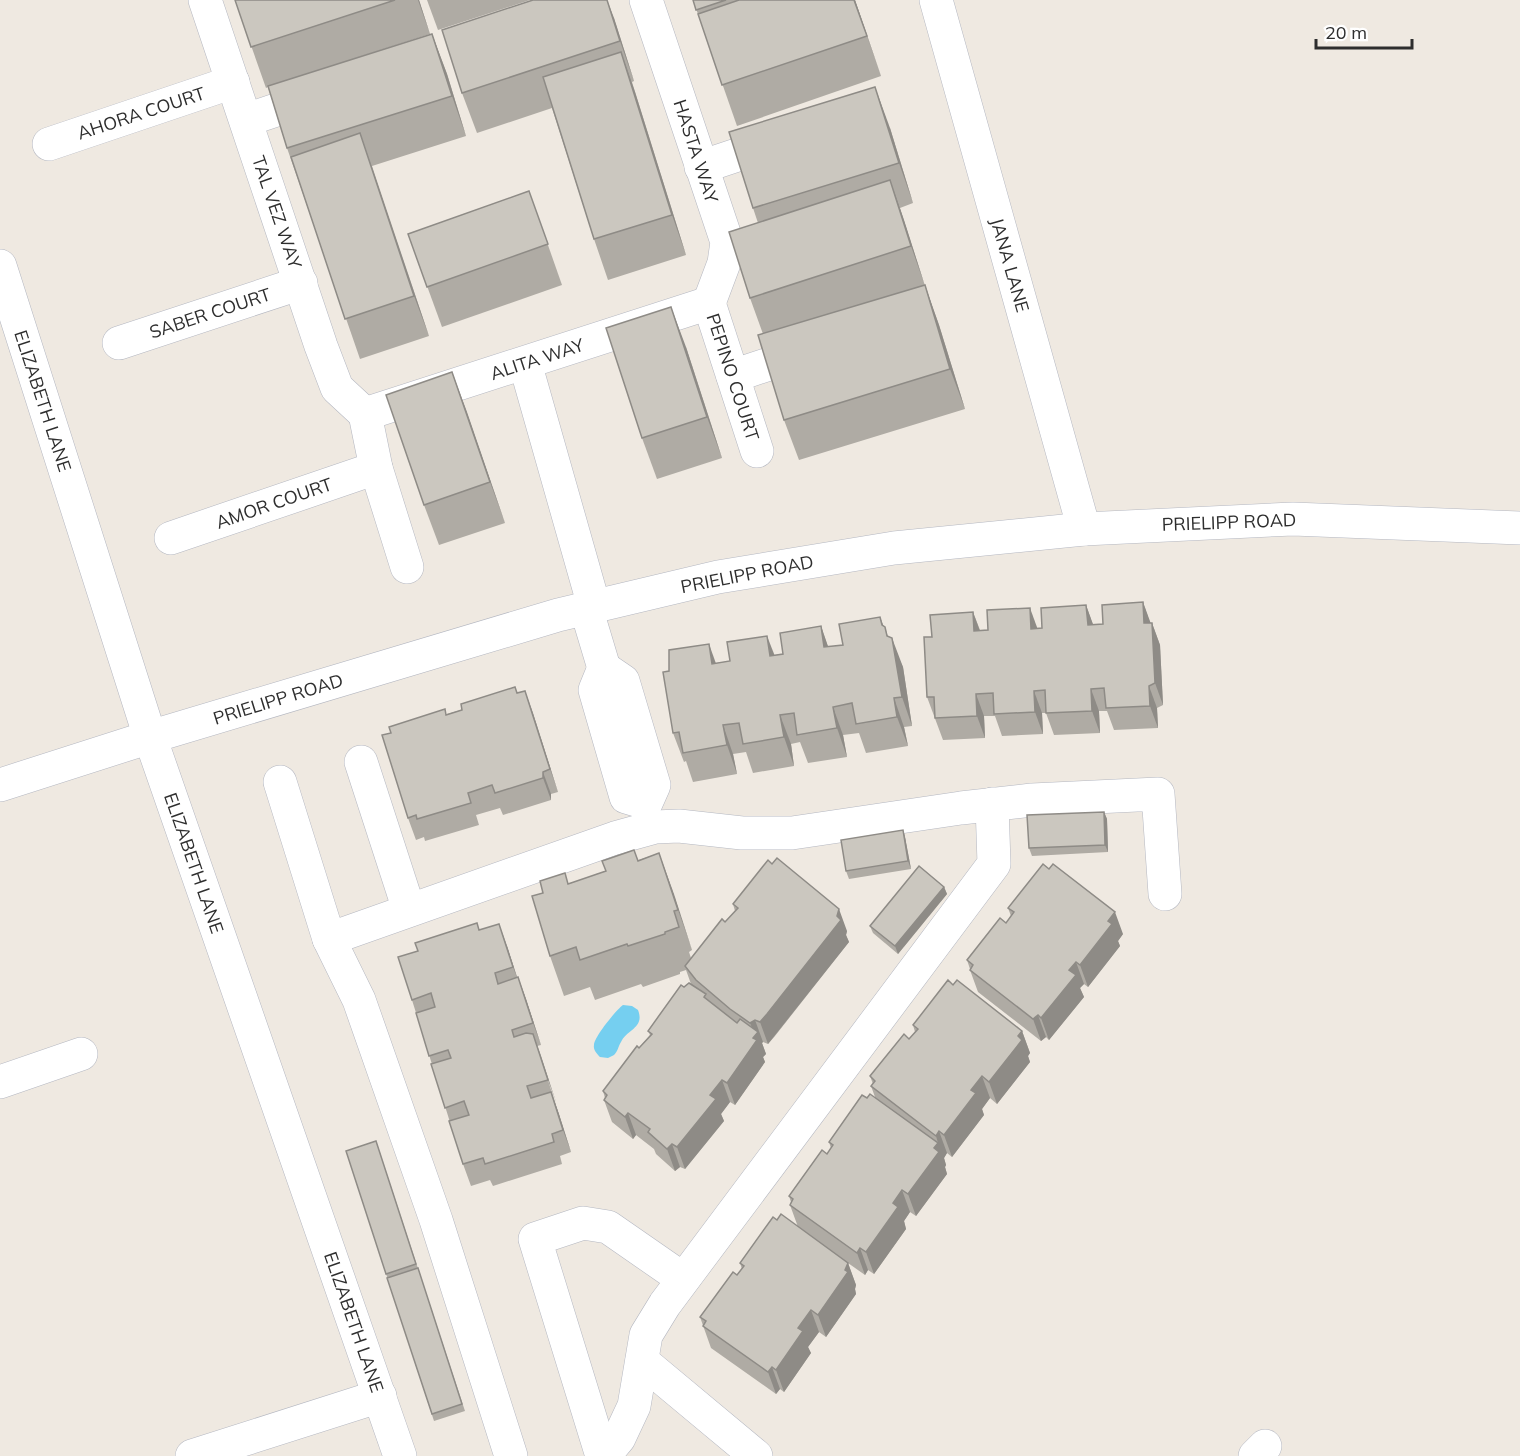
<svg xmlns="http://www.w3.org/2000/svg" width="1520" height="1456" viewBox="0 0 1520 1456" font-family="Mulish,sans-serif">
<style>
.water{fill:#75cff0}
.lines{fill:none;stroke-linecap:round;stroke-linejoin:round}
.street-casing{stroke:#b4b7c1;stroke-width:34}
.secondary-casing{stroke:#b4b7c1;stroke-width:34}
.street{stroke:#fff;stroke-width:33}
.secondary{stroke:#fff;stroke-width:33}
.wall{fill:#afaba4}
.shaded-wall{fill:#8e8b86}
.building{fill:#cbc7bf;stroke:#8e8b86;stroke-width:1.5}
.labels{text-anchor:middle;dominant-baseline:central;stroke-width:4.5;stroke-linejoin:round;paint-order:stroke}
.street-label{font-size:18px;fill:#2e2e2e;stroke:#fff}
</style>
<rect width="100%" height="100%" fill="#efe9e1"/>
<path class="water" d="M 623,1005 L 632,1006 L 638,1010 C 645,1028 627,1029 621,1042 C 618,1047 618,1051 614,1055 L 608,1058 L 600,1057 C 597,1054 593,1050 594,1045 C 594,1037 617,1009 623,1005 Z"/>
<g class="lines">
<defs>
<g id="street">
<polyline points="205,0 321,346 337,388 365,414"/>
<polyline points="646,0 727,242 724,263 709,303"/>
<polyline points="936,0 1084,529"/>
<polyline points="246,120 318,96"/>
<polyline points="49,144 233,82"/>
<polyline points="701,167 779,141"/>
<polyline points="0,266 150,737 400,1456"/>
<polyline points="709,303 757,451"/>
<polyline points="119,343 301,283"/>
<polyline points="525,363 594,606"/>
<polyline points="733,376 811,350"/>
<polyline points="365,414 709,303"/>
<polyline points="365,414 376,468 407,567"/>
<polyline points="171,538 376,468"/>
<polyline points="586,608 604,668"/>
<polygon points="604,668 623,681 654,785 646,803 626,797 595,690"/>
<polyline points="361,762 409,910"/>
<polyline points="280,782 329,939 615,838 655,827 679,826 742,833 792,833 961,808 1032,800 1158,794 1165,894"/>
<polyline points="329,939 359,1000 436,1220 511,1456"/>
<polyline points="0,1082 81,1054"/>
<polyline points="642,1361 756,1456"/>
<polyline points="192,1456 380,1396"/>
<polyline points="602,1456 535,1239 583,1223 608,1227 683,1279"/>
<polyline points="604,1456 619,1438 634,1406 646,1335 665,1304 994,864 992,804"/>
<polyline points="1255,1456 1265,1446"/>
</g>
<polyline id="secondary" points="0,785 150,737 558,615 718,577 894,548 1084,529 1293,519 1520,528"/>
</defs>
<use href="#street" class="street-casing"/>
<use href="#secondary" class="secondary-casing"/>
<use href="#street" class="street"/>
<use href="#secondary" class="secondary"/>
</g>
<g class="wall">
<polygon points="235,0 419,0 430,34 319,70 432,34 447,74 466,136 372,166 429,336 360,359 287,148 268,87 266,88"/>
<polygon points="427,0 530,0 438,30"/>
<polygon points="693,0 855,0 881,76 737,126"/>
<polygon points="614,18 634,81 632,82 686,255 608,280 594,239 552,108 477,133 462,93"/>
<polygon points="890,128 913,203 900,208 925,286 939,325 965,409 799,460 784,420 763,334 750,298 758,223 753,208"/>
<polygon points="529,191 562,285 442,327 408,234"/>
<polygon points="686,347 722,458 657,479 642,438"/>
<polygon points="452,372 505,523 439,545 424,505"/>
<polygon points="1143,602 1150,623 1152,623 1160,645 1163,705 1157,708 1158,728 1114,730 1107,711 1099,711 1100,733 1054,735 1046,713 1042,713 1043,734 1002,736 995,716 984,716 985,738 943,740 927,697 932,637 973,612 980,630 1038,629 1042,628 1086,605 1093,625 1103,624"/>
<polygon points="821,626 828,647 843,645 884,626 885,627 888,637 903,667 912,726 904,727 908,746 866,753 859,733 843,735 847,757 808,763 800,742 791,744 794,766 753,773 746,752 733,754 737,774 693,782 686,761 684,762 673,733 669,671 716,663 783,654"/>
<polygon points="525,691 558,792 551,794 551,800 503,815 500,808 476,815 479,825 425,841 424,837 416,840 408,818 447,714"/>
<polygon points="1104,812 1107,819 1108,852 1032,856 1029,848"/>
<polygon points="903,830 905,837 911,869 849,879 846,871"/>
<polygon points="659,853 692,950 689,952 691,958 735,911 733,904 847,931 846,935 849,942 775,1036 768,1044 763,1042 762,1043 766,1054 763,1057 765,1062 735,1105 730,1102 721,1114 724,1121 685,1169 680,1167 675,1171 656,1154 654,1149 636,1135 633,1139 612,1122 604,1100 605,1098 603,1091 650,1035 648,1031 684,987 691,984 686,970 680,972 680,974 643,987 641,984 595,1000 590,987 564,996 550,956 569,884 606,871"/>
<polygon points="944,887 947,894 898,954 873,933 870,926"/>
<polygon points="1008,908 1123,934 1118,941 1120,946 1088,987 1084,984 1080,988 1084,997 1049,1040 1046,1037 1041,1041 978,992 970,970 970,969 967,960 1006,923 1011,916"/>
<polygon points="480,930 507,946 517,978 518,977 526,999 541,1045 537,1046 571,1152 560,1156 562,1164 493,1186 490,1180 471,1186 463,1164 412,1000"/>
<polygon points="913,1025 1022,1031 1030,1053 1028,1056 1030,1062 997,1104 990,1098 982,1109 984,1115 952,1157 947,1153 944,1158 946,1165 945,1167 947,1174 916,1216 910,1212 904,1221 906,1229 874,1274 868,1270 865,1275 848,1263 856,1285 855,1289 856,1294 826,1337 819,1332 808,1347 811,1353 784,1392 780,1389 776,1394 711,1348 700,1317 737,1275 742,1269 740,1263 777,1220 798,1227 790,1205 791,1202 789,1196 827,1154 831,1148 829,1142 867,1098 875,1097 871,1086 873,1084 870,1076 909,1039 915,1032"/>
<polygon points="376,1141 465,1411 434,1421 346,1151"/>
</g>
<g class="shaded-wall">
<polygon points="418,0 419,0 430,34"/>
<polygon points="607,0 614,18 634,81 620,41"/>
<polygon points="854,0 855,0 881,76 867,36"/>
<polygon points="432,34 447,74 466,136 452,96"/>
<polygon points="621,52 635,92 686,255 672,215"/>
<polygon points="875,87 890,128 913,203 899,163"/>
<polygon points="360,133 374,174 429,336 414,296"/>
<polygon points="890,180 904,220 925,286 911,246"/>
<polygon points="925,285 939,325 965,409 950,369"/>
<polygon points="671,307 686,347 722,458 707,417"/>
<polygon points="452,372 467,412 505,523 490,482"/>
<polygon points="1143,602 1151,624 1144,623"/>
<polygon points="1086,605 1094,627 1088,625"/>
<polygon points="1030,608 1038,630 1031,629"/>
<polygon points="973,612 981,634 974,631"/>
<polygon points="880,617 895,655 892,638 903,667 912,726 902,697 882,625"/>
<polygon points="1152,623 1160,645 1163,705 1155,683"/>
<polygon points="821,626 831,655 824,647"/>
<polygon points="767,636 778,664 770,656"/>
<polygon points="709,644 719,672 712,664"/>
<polygon points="1149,686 1157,708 1158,728 1150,706"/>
<polygon points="1091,689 1099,711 1100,733 1092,711"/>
<polygon points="525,691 533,713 558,792 550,769"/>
<polygon points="1034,691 1042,713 1043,734 1035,712"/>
<polygon points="976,694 984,716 985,738 977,716"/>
<polygon points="894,698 904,727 908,746 897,717"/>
<polygon points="833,707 843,735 847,757 837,728"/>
<polygon points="780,715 791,744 794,766 784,737"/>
<polygon points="723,725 733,754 737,774 727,745"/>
<polygon points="543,772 551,794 551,800 543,778"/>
<polygon points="1104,812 1107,819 1108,852 1105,845"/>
<polygon points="903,830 905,837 911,869 908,861"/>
<polygon points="659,853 674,894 692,950 678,910"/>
<polygon points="944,887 947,894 898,954 895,946"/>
<polygon points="839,909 847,931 846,935 849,942 768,1044 760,1022 837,916"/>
<polygon points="1115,912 1123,934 1118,941 1120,946 1088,987 1080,965 1108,921"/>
<polygon points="499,924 507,946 521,989 513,967"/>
<polygon points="1076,962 1084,984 1080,988 1084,997 1049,1040 1041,1018 1069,970"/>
<polygon points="518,977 526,999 541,1045 533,1023"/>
<polygon points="1038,1015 1046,1037 1041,1041 1033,1019"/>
<polygon points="755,1020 763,1042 762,1043 766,1054 763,1057 765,1062 735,1105 727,1083 755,1035 750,1023"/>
<polygon points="1022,1031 1030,1053 1028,1056 1030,1062 997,1104 989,1082"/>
<polygon points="533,1034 541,1056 556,1102 548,1080"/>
<polygon points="982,1076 990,1098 982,1109 984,1115 952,1157 944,1135 971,1090"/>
<polygon points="722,1080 730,1102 721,1114 724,1121 685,1169 677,1147 710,1095"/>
<polygon points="551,1092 559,1114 571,1152 563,1130"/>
<polygon points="628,1113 636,1135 633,1139 625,1117"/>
<polygon points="939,1131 947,1153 944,1158 946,1165 945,1167 947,1174 916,1216 908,1194 934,1148 938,1143 936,1136"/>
<polygon points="672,1144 680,1167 675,1171 667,1149"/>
<polygon points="902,1190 910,1212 904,1221 906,1229 874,1274 866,1252 893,1203"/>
<polygon points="860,1248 868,1270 865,1275 857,1253"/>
<polygon points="848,1263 856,1285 855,1289 856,1294 826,1337 818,1315 845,1270"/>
<polygon points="811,1310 819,1332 808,1347 811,1353 784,1392 776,1370 798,1328"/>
<polygon points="772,1367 780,1389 776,1394 768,1372"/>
</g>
<g class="building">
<polygon points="235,0 395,0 251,47"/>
<polygon points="533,0 607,0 620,41 462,93 442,30"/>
<polygon points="693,0 726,0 696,10"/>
<polygon points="739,0 854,0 867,36 722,85 698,14"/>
<polygon points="432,34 452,96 287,148 268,86"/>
<polygon points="621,52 672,215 594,239 543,77"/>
<polygon points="875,87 899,163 753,208 729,132"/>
<polygon points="360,133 414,296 345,319 291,157"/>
<polygon points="890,180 911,246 750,298 729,232"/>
<polygon points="529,191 548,244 427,287 408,234"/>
<polygon points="925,285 950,369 784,420 758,335"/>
<polygon points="671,307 707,417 642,438 606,328"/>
<polygon points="452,372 490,482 424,505 386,395"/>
<polygon points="1143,602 1144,623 1152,623 1155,683 1149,686 1150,706 1106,708 1104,688 1091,689 1092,711 1046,713 1045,690 1034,691 1035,712 994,714 993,693 976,694 977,716 935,718 934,697 927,697 924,637 932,637 930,615 973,612 974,631 988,630 987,610 1030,608 1031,629 1042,628 1041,608 1086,605 1088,625 1103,624 1102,605"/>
<polygon points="880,617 882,625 885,627 887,636 892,638 902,697 894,698 897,717 856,724 852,703 833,707 837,728 797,735 794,713 780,715 784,737 743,744 739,723 723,725 727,745 683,753 679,732 673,733 663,672 669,671 669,650 709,644 712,664 730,661 727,642 767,636 770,656 783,654 780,633 821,626 824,647 843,645 839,624"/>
<polygon points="515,687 517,693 525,691 550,769 543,772 543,778 495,793 492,785 468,793 471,803 417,819 416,815 408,818 382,735 391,733 389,727 445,709 446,715 462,710 461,704"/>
<polygon points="1104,812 1105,845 1029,848 1027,815"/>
<polygon points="903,830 908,861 846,871 841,840"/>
<polygon points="634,850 638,861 659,853 678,910 674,911 679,927 665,932 665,934 628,946 627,944 580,960 576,947 550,956 532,896 543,893 540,881 565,873 568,884 606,871 602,861"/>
<polygon points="777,858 839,909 837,916 841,920 767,1014 760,1022 755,1020 750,1023 730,1009 696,980 685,966 722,919 725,922 738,908 733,904 768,860 772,864"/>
<polygon points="1043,864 1049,869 1053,864 1115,912 1108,921 1112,924 1080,965 1076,962 1069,970 1076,975 1041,1018 1038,1015 1033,1019 970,970 973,965 967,960 1000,918 1006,923 1014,912 1008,908"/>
<polygon points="919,866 944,887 895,946 870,926"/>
<polygon points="477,923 479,930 499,924 513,967 495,973 498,984 518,977 533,1023 512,1030 514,1037 526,1033 533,1034 548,1080 527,1086 531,1098 551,1092 563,1130 552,1134 554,1142 485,1164 483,1158 463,1164 449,1121 469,1115 464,1101 445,1108 431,1064 451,1058 448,1050 429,1056 416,1013 435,1007 431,993 412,1000 398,957 418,951 415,943"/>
<polygon points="948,980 953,985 957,980 1022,1031 1018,1036 1022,1040 989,1082 982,1076 971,1090 976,1093 944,1135 939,1131 936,1136 871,1086 875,1081 870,1076 904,1034 909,1039 918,1029 913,1025"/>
<polygon points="689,983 706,994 704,997 737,1023 740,1019 758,1032 753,1038 757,1040 727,1083 722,1080 710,1095 716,1099 677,1147 672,1144 667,1149 648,1132 650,1129 628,1113 625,1117 604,1100 607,1095 603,1091 637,1046 639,1048 652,1034 648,1031 681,985 684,987"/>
<polygon points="870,1094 938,1143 934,1148 939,1152 908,1194 902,1190 893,1203 898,1207 866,1252 860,1248 857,1253 790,1205 793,1199 789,1196 822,1150 827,1154 833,1145 829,1142 862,1095 867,1098"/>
<polygon points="376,1141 416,1264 386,1274 346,1151"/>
<polygon points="781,1214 848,1263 845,1270 848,1272 818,1315 811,1310 798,1328 803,1331 776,1370 772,1367 768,1372 703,1326 706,1321 700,1317 733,1272 737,1275 744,1266 740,1263 773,1217 777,1220"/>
<polygon points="418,1268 462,1404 432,1414 387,1278"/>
</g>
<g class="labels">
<g class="street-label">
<text transform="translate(141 113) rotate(-18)">AHORA COURT</text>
<text transform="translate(696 151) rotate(72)">HASTA WAY</text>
<text transform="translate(277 212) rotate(71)">TAL VEZ WAY</text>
<text transform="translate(1010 265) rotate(74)">JANA LANE</text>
<text transform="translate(210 313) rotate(-18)">SABER COURT</text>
<text transform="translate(537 359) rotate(-18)">ALITA WAY</text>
<text transform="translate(733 377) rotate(72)">PEPINO COURT</text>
<text transform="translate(43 401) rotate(72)">ELIZABETH LANE</text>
<text transform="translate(274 503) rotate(-19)">AMOR COURT</text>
<text transform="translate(1229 522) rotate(-2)">PRIELIPP ROAD</text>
<text transform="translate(747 574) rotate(-11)">PRIELIPP ROAD</text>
<text transform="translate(278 699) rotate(-17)">PRIELIPP ROAD</text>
<text transform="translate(194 863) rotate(71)">ELIZABETH LANE</text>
<text transform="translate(354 1322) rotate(71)">ELIZABETH LANE</text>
</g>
</g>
<path d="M1316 39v9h96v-9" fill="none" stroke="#2e2e2e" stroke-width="3"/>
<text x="1325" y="39" font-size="18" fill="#2e2e2e" stroke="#ffffff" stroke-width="4.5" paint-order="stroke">20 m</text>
</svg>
